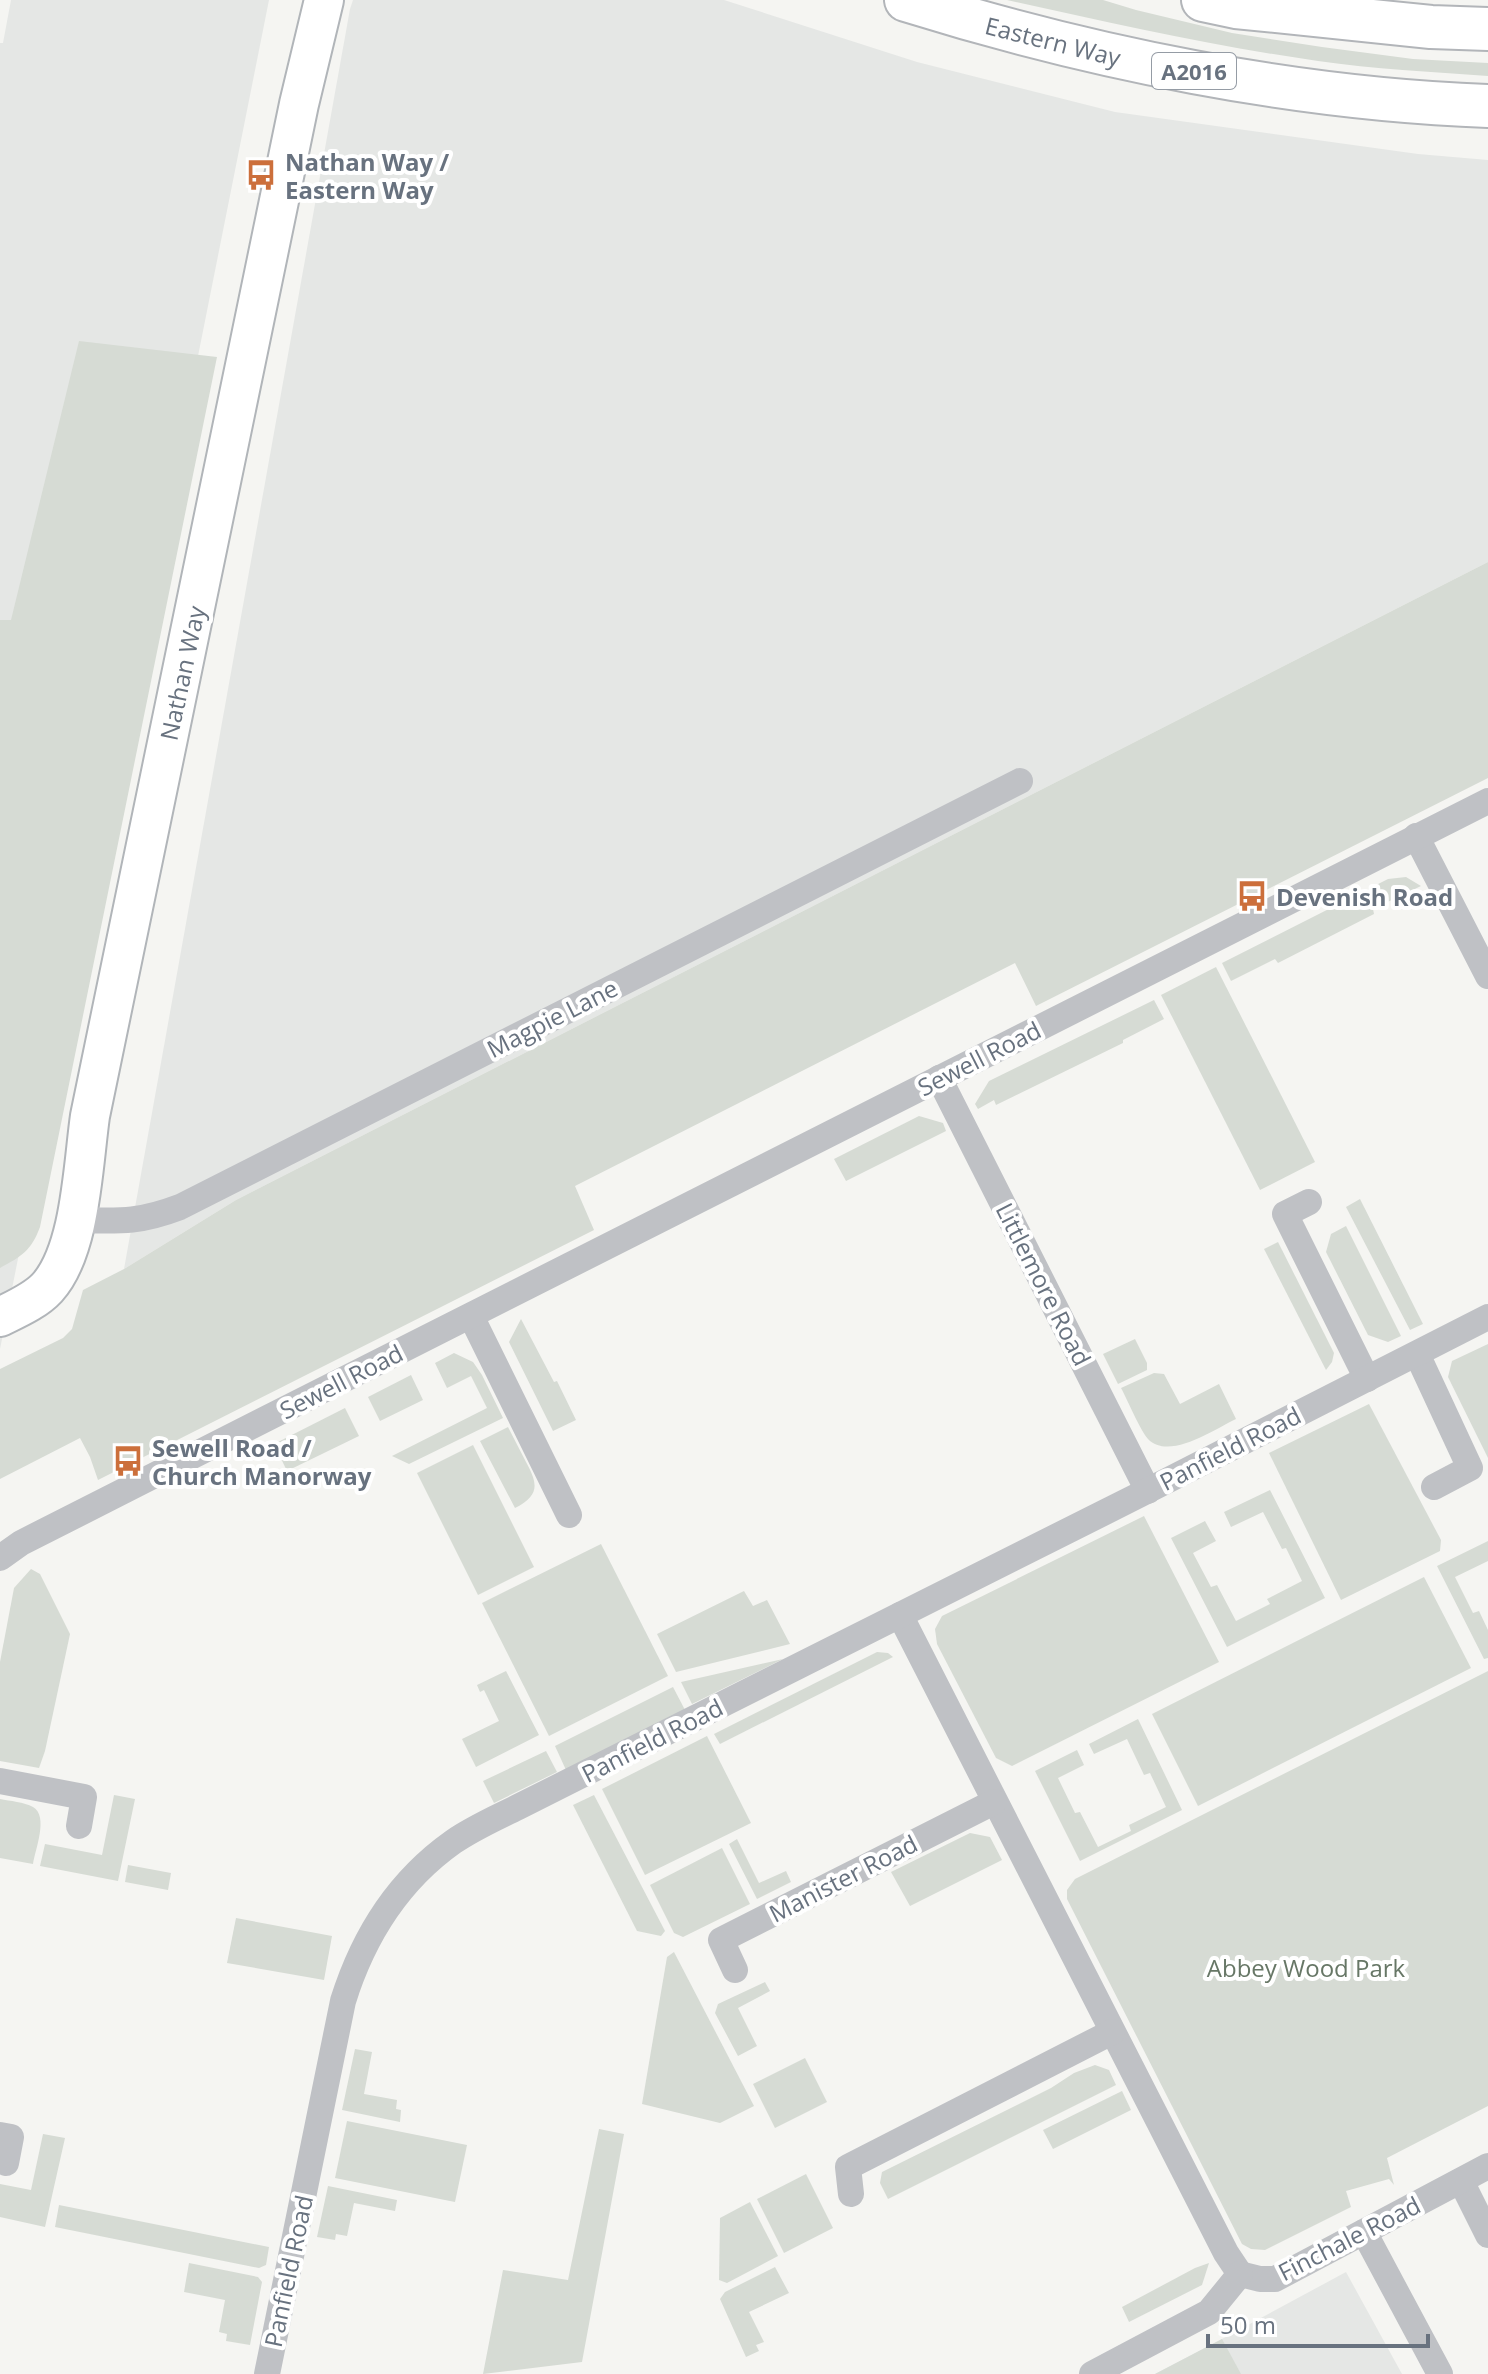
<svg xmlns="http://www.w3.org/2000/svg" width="1488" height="2374" viewBox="0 0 1488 2374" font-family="'Open Sans',sans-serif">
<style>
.built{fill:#e5e7e5}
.green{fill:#d6dbd4}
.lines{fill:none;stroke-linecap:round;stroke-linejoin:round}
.secondary-casing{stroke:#b1b5b9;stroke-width:42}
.primary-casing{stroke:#b2b5b9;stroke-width:46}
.street{stroke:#bfc1c5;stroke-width:26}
.secondary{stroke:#fff;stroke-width:38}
.primary{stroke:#fff;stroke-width:42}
.labels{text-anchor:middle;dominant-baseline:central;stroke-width:8;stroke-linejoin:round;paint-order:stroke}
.shield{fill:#fff;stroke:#959ca5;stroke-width:2}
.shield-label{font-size:22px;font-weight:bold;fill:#68727f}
.street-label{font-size:24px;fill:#68727f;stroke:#fff}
.poi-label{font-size:24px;font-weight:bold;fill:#68727f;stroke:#fff;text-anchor:start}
.park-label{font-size:24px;fill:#677766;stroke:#fff}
</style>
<rect width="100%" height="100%" fill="#f5f5f2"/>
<g class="built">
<polygon points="11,0 269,0 0,1349 0,43 3,43"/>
<polygon points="353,0 724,0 917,62 1115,112 1418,154 1488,160 1488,562 236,1200 124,1269 350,9"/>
<polygon points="1346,2272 1402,2374 1155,2374 1222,2339"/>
</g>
<g class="green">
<path d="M 1007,0 L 1103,0 L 1136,10 L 1232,33 L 1322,47 L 1413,59 L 1488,63 L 1488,76 C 1431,72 1374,69 1318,61 C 1213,46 1110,23 1007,0 Z"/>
<path d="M 79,341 L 217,357 L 40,1227 C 31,1251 22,1256 0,1268 L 0,620 L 11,620 Z"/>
<polygon points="1488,562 1488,778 1036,1006 1015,963 575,1186 594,1230 98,1480 90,1457 80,1438 0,1479 0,1369 63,1338 72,1329 83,1290 124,1269 236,1200"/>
<polygon points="1406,877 1421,886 1373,909 1374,914 1278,963 1275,959 1231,981 1222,963 1388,879"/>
<polygon points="1216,967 1315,1162 1260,1190 1161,995"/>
<polygon points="1154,1000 1164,1019 1123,1040 1123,1043 996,1105 994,1100 978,1109 975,1104 989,1081"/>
<polygon points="919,1116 943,1123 946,1131 846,1181 834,1159"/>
<polygon points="1360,1199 1423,1324 1410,1330 1346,1207"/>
<polygon points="1346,1226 1401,1336 1388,1342 1368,1335 1326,1252 1331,1234"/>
<polygon points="1278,1242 1334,1353 1332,1362 1326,1370 1264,1249"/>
<polygon points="521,1319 554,1382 557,1381 576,1420 553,1431 509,1342"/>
<polygon points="1135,1339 1147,1363 1147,1370 1118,1384 1103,1354"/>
<polygon points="1488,1344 1488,1458 1448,1377 1452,1361"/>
<polygon points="454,1353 473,1362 482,1375 503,1418 409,1464 392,1456 487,1408 471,1376 447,1388 435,1363"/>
<path d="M 1154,1373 L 1164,1374 L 1180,1404 L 1219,1384 L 1236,1419 C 1215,1429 1169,1461 1148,1439 C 1140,1430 1128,1401 1121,1388 Z"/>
<polygon points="411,1375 423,1400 380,1421 368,1397"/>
<polygon points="1369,1404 1441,1540 1440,1551 1341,1600 1269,1453"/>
<polygon points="345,1408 359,1436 287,1471 274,1444"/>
<path d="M 508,1427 C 514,1439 520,1450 526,1462 C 538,1484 540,1495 515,1508 L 480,1441 Z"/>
<polygon points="473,1445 534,1567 478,1595 417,1473"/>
<polygon points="1270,1490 1325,1598 1227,1647 1171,1538 1205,1521 1216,1541 1193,1553 1211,1587 1217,1585 1236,1621 1270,1604 1267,1599 1302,1581 1286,1548 1282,1549 1263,1512 1231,1527 1224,1512"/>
<polygon points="1144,1516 1219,1662 1012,1766 996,1758 937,1644 935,1629 942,1616"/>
<polygon points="1488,1541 1488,1561 1455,1577 1473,1613 1479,1611 1488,1630 1488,1658 1484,1659 1437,1566"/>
<polygon points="601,1544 668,1676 549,1736 482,1603"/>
<polygon points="31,1569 40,1574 70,1634 45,1751 39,1768 0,1761 0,1662 14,1588"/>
<polygon points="1424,1577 1471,1668 1198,1806 1152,1714"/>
<polygon points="744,1591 753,1606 767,1600 790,1644 676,1672 657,1634"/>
<polygon points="877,1652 888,1653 893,1657 720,1744 714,1734"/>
<polygon points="783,1659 692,1704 681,1682"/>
<polygon points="506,1671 539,1735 476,1767 462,1739 499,1721 484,1690 480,1692 477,1685"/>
<polygon points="1488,1671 1488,2106 1387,2158 1394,2185 1389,2179 1346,2191 1351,2207 1265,2250 1251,2249 1242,2244 1067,1899 1067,1890 1075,1879"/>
<polygon points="673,1687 685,1710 566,1770 555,1746"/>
<polygon points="1138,1719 1182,1810 1080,1861 1035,1771 1077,1750 1084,1765 1058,1778 1075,1813 1080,1812 1098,1847 1131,1831 1129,1825 1166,1807 1150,1773 1144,1775 1127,1739 1094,1754 1089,1744"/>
<polygon points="707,1736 751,1823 645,1875 602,1789"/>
<polygon points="546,1751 557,1772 494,1803 483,1781"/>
<polygon points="114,1795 135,1799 118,1881 40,1866 45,1844 102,1855"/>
<polygon points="594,1795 665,1931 661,1936 637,1931 573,1805"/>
<path d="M 0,1799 C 10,1801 24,1802 33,1807 C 49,1816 35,1850 33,1864 L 0,1858 Z"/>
<polygon points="970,1833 990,1837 1002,1860 910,1906 891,1872"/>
<polygon points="737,1839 759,1883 786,1871 791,1882 757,1899 729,1844"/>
<polygon points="722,1848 750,1904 683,1937 674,1933 650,1885"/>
<polygon points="128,1865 171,1873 168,1890 125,1882"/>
<polygon points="236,1918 332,1936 324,1980 227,1963"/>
<polygon points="674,1952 754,2106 720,2123 642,2104 667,1957"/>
<polygon points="765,1982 770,1991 738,2008 757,2046 738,2056 715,2013 718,2004"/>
<polygon points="355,2049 372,2052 364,2094 397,2100 396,2109 401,2110 400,2122 342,2110"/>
<polygon points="805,2058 827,2102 775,2128 753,2084"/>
<polygon points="1095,2065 1109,2070 1116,2085 888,2199 880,2183 882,2172 1051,2088 1074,2073"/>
<polygon points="1122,2091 1131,2110 1053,2149 1043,2130"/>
<polygon points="347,2121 467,2145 455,2202 335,2178"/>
<polygon points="599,2129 624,2134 582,2362 483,2374 503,2270 568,2280"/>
<polygon points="43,2134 65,2138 45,2227 0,2217 0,2184 31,2190"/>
<polygon points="806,2174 833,2228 784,2253 757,2199"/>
<polygon points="328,2186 397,2200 395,2211 354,2203 347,2236 336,2234 335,2240 317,2237"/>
<polygon points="750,2202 778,2256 727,2283 719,2280 720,2218"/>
<polygon points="59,2205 269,2247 266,2265 259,2268 55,2227"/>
<polygon points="189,2263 258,2277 262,2282 250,2345 226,2341 227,2334 219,2332 225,2300 184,2292"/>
<polygon points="1209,2263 1202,2285 1129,2322 1122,2307 1195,2268"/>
<polygon points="775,2267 789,2293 749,2312 764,2342 756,2345 759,2351 746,2357 720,2299 725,2292"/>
<polygon points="1222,2339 1241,2374 1155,2374"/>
</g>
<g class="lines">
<defs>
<path id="secondary" d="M 0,1317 C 16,1309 35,1301 47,1288 C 81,1251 83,1165 90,1116 L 299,104 L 324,0"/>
<g id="primary">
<path d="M 906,0 C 1092,58 1294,99 1488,106"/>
<polyline points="1203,0 1236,7 1431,27 1488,29"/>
</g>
</defs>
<use href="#secondary" class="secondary-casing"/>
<use href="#primary" class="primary-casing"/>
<g class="street">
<polyline points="1416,836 1488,976"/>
<polyline points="939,1078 1148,1491"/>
<polyline points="1309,1202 1285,1214 1367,1379"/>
<path d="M 76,1220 C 119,1221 138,1223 180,1207 L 1020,781"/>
<polyline points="471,1316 569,1515"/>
<polyline points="1417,1354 1470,1468 1434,1487"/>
<polyline points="0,1558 21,1543 153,1476 1488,801"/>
<polyline points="900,1615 1226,2253 1240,2274"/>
<polyline points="0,1781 84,1797 79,1826"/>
<polyline points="735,1970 721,1940 994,1802"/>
<polyline points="0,2135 11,2137 6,2163"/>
<polyline points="1461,2181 1488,2235"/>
<polyline points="851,2194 848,2167 1112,2032"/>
<polyline points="1364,2232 1440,2374"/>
<polyline points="1240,2274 1260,2279 1275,2279 1488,2166"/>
<path d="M 267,2374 L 343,2001 C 363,1937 398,1881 453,1842 C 473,1828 496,1818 518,1807 L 1141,1494 L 1488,1317"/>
<polyline points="1092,2374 1209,2312 1240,2274"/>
</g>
<use href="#secondary" class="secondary"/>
<use href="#primary" class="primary"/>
</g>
<defs>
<symbol id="bus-bare" viewBox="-9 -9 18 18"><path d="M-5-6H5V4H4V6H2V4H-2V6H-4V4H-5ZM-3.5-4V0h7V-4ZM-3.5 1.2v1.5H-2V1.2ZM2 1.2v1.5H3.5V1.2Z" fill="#cc6f3b" stroke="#fff" stroke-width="2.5" paint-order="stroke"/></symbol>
</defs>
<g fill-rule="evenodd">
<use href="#bus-bare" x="239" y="153" width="44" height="44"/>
<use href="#bus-bare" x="1230" y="874" width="44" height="44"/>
<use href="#bus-bare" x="106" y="1439" width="44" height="44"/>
</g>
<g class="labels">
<rect class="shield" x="1152" y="53" width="84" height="36" rx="6"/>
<g class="shield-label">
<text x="1194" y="71">A2016</text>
</g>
<g class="street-label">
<text transform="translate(1053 41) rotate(14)">Eastern Way</text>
<text transform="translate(182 673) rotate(-78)">Nathan Way</text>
<text transform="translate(552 1018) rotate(-27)">Magpie Lane</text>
<text transform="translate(979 1058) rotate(-27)">Sewell Road</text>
<text transform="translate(1044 1284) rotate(63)">Littlemore Road</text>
<text transform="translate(341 1381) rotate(-27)">Sewell Road</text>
<text transform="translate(1230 1448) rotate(-27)">Panfield Road</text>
<text transform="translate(652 1740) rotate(-27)">Panfield Road</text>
<text transform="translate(843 1878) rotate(-27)">Manister Road</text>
<text transform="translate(1349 2238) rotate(-27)">Finchale Road</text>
<text transform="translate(288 2271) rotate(-78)">Panfield Road</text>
</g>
<g class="poi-label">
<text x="285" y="161">Nathan Way /<tspan x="285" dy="28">Eastern Way</tspan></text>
<text x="1276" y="896">Devenish Road</text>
<text x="152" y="1447">Sewell Road /<tspan x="152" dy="28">Church Manorway</tspan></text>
</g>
<g class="park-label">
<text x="1306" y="1967">Abbey Wood Park</text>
</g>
</g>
<path d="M1208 2334v12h220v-12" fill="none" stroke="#68727f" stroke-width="4"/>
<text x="1220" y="2334" font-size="24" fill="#68727f" stroke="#ffffff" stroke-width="6" paint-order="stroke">50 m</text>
</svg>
